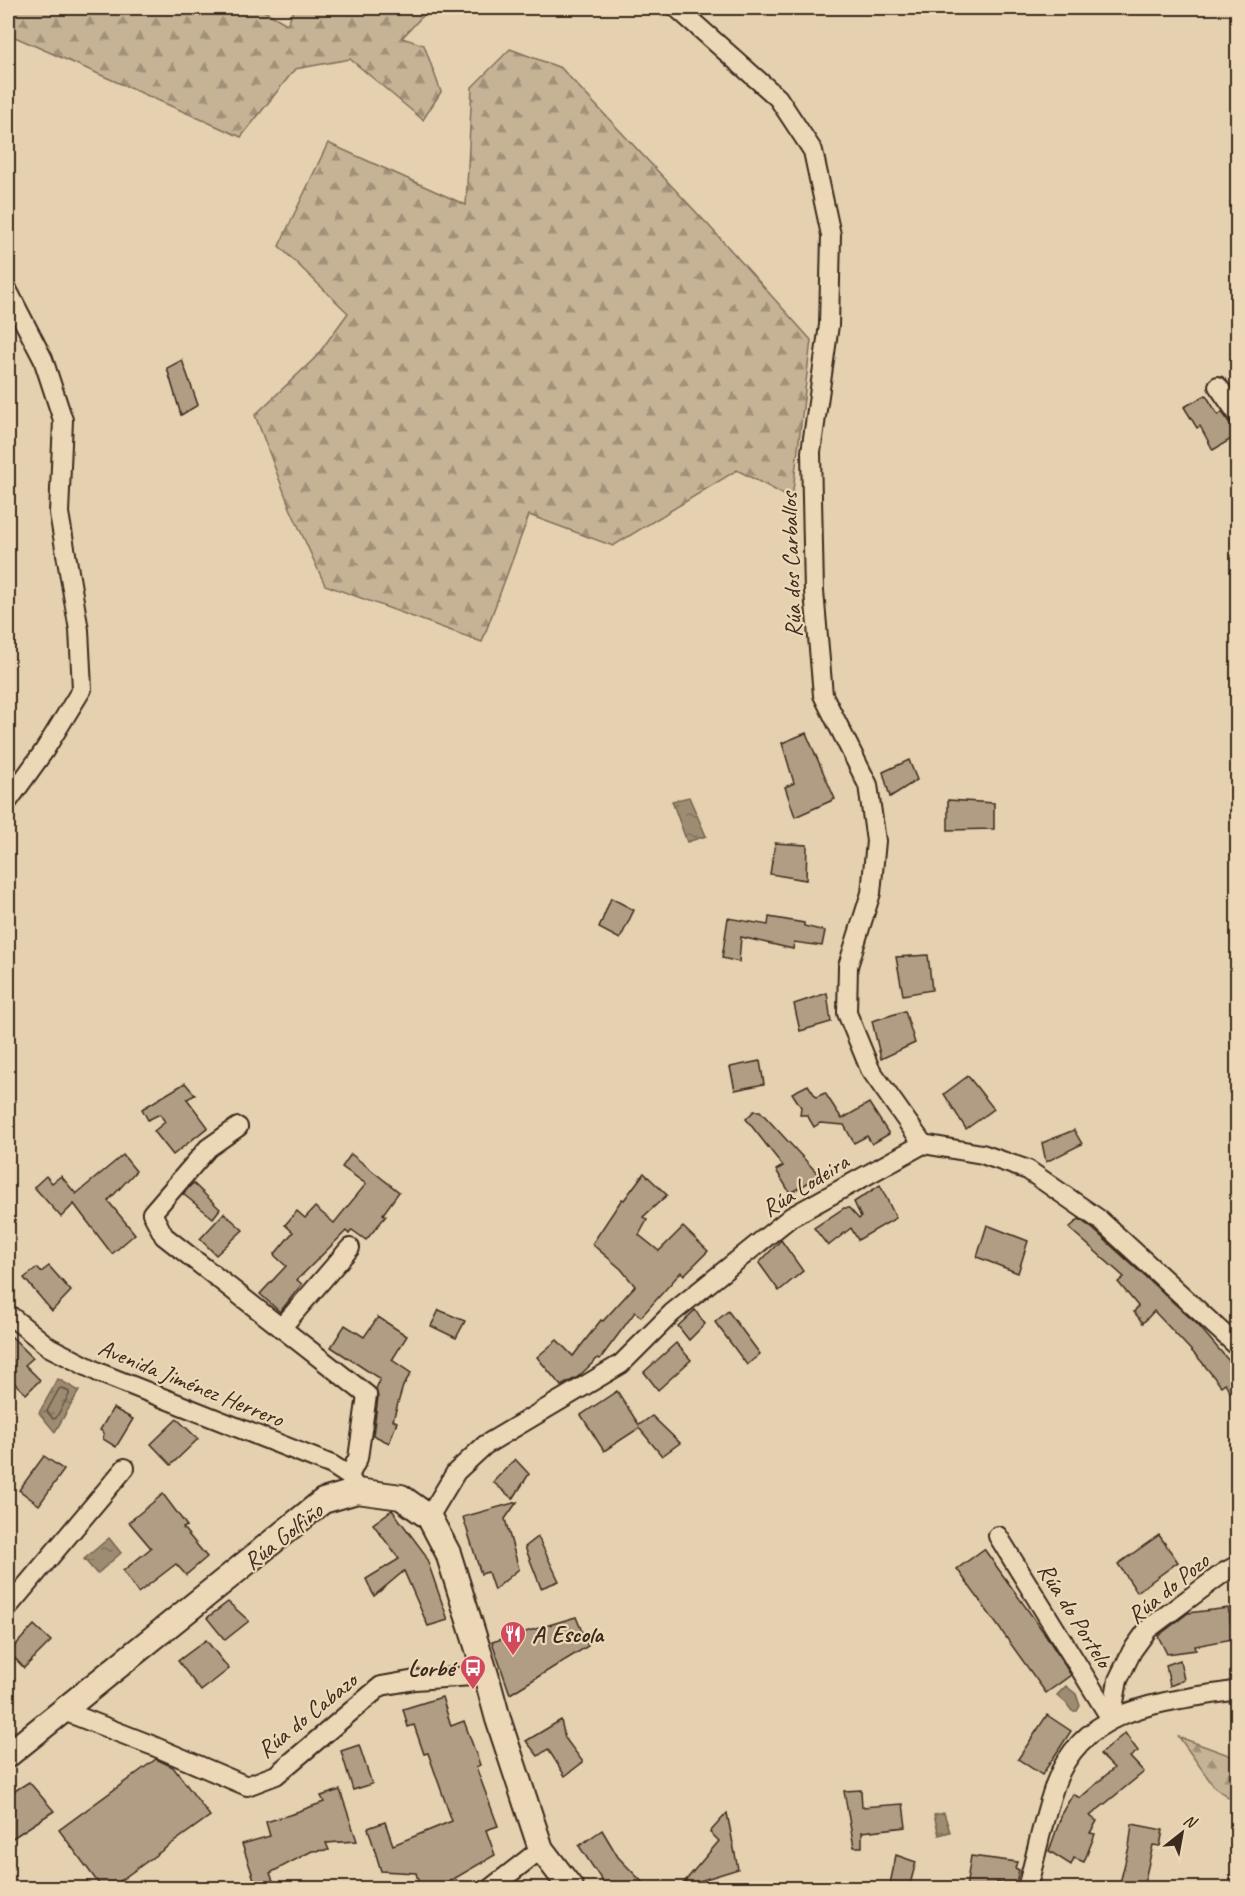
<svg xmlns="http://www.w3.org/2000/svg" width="1245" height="1896" viewBox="0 0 1245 1896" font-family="Caveat,sans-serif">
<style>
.forest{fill:url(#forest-firs);stroke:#806e5a;stroke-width:1.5}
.water{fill:url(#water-ripples);stroke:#766450;stroke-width:1.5}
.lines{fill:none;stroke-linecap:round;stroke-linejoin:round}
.shore{stroke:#625140;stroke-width:1.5}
.building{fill:#b19d83;stroke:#3b2a1e;stroke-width:1.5}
.minor-casing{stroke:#3b2a1e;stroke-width:22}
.major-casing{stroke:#3b2a1e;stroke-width:28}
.minor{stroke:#ecd8b6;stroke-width:18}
.major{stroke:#ecd8b6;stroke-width:24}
.labels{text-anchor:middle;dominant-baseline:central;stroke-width:4.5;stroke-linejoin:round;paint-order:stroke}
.street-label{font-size:24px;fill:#3b2a1e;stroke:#ecd8b6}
.poi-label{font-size:24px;font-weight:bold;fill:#3b2a1e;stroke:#ecd8b6;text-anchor:start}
</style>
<defs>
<pattern id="forest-firs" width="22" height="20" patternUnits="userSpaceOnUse" patternTransform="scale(1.5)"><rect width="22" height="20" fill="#c6b295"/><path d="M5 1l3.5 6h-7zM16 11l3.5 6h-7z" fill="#a29179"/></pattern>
<pattern id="water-ripples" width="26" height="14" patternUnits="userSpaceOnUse" patternTransform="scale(1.5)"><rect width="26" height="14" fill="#9d8b72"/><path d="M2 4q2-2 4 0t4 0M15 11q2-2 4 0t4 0" fill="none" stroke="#81725d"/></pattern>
</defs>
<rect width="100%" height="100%" fill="#e5d1b0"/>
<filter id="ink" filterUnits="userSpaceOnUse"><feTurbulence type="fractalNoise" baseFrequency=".0167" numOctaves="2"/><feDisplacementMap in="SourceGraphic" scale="12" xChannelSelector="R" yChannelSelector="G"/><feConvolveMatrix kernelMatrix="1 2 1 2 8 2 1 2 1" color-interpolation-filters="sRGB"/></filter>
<g filter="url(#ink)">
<g class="forest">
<polygon points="8,8 259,8 287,24 295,8 430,8 402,38 424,45 441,92 423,120 350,59 295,69 241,137 8,34"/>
<polygon points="510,49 561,68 711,228 811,340 792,499 737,470 613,546 529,515 482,642 325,585 290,508 255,415 316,357 348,313 279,246 328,143 466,205 472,87"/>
<polygon points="1179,1737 1237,1758 1237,1803 1215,1788"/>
</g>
<g class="water">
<polygon points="689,797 706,836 687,842 672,801"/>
<polygon points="58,1379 79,1391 55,1432 39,1413"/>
<polygon points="109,1538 121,1553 97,1574 84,1559"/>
<polygon points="1066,1686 1076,1694 1080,1706 1077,1711 1072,1711 1066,1703 1057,1695"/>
<polygon points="944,1813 950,1832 939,1835 934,1815"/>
</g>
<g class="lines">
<polygon class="shore" points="62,1388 69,1392 69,1395 56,1418 53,1419 47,1411 59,1389"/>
</g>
<g class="building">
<polygon points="182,360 198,405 181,415 167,368"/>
<polygon points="1206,395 1218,415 1222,412 1238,435 1213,450 1200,426 1197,428 1184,407"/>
<polygon points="806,733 835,799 795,817 785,787 794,783 782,743"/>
<polygon points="909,760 917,780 890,797 883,772"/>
<polygon points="948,800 994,803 994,829 948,830"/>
<polygon points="775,843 807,845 806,880 770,874"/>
<polygon points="611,898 634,910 620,939 599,928"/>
<polygon points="769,917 804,923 804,926 825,931 822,946 794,942 793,949 741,937 739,962 722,958 728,918 768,925"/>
<polygon points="928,955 932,990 903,995 896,957"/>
<polygon points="827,993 831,1022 800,1031 794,1004"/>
<polygon points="905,1011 915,1043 881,1059 872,1021"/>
<polygon points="760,1061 764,1084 735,1090 730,1067"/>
<polygon points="968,1076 994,1109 966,1129 944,1094"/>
<polygon points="185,1083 195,1095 187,1099 208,1127 173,1155 154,1131 165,1122 160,1114 148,1120 142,1109"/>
<polygon points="808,1085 816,1097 825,1093 842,1119 869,1103 889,1134 872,1144 867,1136 854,1143 844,1125 820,1123 814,1127 807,1115 800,1115 801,1107 792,1093"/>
<polygon points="754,1111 760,1111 820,1176 790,1193 776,1170 783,1166 746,1119"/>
<polygon points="1074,1130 1082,1144 1046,1162 1042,1143"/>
<polygon points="351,1154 399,1192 383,1214 386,1216 366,1240 352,1230 349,1234 346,1231 297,1280 302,1284 280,1312 260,1294 286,1266 274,1255 293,1232 285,1225 297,1211 305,1218 315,1207 334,1223 366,1184 342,1167"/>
<polygon points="123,1155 136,1171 108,1201 135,1234 112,1254 74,1204 61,1217 34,1187 46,1176 52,1183 61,1176 76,1194"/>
<polygon points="644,1173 667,1195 643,1217 647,1220 639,1235 659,1251 683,1227 708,1251 684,1275 681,1272 641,1317 635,1312 600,1359 598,1358 578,1377 561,1386 537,1357 557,1340 573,1356 601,1320 603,1321 635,1286 621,1269 592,1244 622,1199 624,1200"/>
<polygon points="193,1183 220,1209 213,1218 183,1194"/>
<polygon points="880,1185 896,1218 858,1240 851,1228 828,1246 814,1228 844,1208 849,1208 859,1219 861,1217 854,1202"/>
<polygon points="224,1213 243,1230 216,1255 200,1239"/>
<polygon points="1079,1219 1093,1229 1198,1325 1229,1361 1238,1371 1238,1406 1225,1383 1221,1386 1201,1361 1154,1311 1143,1323 1134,1312 1138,1306 1118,1282 1124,1277 1069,1228"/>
<polygon points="987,1225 1028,1241 1018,1273 977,1257"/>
<polygon points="781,1240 803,1271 779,1291 759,1263"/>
<polygon points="49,1266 71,1291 52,1311 24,1278 37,1268 41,1272"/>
<polygon points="439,1310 465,1321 456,1338 431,1326"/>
<polygon points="695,1310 705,1324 689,1340 678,1326"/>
<polygon points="728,1311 760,1354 747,1365 715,1322"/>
<polygon points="378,1317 407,1336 392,1360 411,1373 403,1386 393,1420 397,1422 389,1443 373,1435 378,1397 376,1389 380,1379 331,1347 345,1325 364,1337"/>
<polygon points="8,1333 33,1358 25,1365 40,1380 26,1394 8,1377"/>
<polygon points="676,1343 691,1360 658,1390 644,1372"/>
<polygon points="617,1391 639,1425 652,1416 680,1443 662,1456 639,1428 604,1451 581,1415"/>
<polygon points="113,1408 133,1419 116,1447 103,1439 104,1433 100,1430"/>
<polygon points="177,1419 198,1439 171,1465 151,1444"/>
<polygon points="44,1456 64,1470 39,1505 19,1490"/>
<polygon points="515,1459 529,1474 513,1499 493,1482"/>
<polygon points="163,1494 187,1526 183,1528 207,1557 186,1575 176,1564 138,1593 123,1571 151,1548 129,1522"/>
<polygon points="517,1502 505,1519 519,1569 494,1590 488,1572 481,1574 463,1517"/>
<polygon points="392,1510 425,1554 448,1620 428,1626 404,1571 374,1596 366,1579 399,1559 373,1524"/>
<polygon points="1159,1535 1178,1562 1137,1592 1118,1564"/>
<polygon points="538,1537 559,1581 541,1588 525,1547"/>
<polygon points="984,1549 1045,1634 1071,1675 1046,1693 957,1569"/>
<polygon points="228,1602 249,1621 225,1640 207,1618"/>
<polygon points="1228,1608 1233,1639 1195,1646 1196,1650 1167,1654 1158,1636 1188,1613"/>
<polygon points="576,1617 588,1646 510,1694 492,1642"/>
<polygon points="34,1625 51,1641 24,1668 9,1652"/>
<polygon points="206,1640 229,1669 201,1691 178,1661"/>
<polygon points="1180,1660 1184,1680 1170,1686 1166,1665"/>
<polygon points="442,1697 451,1726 464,1721 480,1765 476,1767 498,1826 486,1830 495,1855 445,1884 419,1884 416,1873 381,1871 368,1828 385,1822 393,1845 452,1821 428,1753 424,1754 414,1725 408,1727 403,1709"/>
<polygon points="1047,1715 1071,1731 1042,1775 1018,1759"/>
<polygon points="561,1720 565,1738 583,1762 565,1776 548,1749 538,1756 526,1741"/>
<polygon points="1125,1733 1138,1751 1130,1757 1144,1772 1090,1816 1097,1821 1090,1833 1095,1834 1084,1862 1074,1858 1071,1865 1049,1851 1061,1817 1060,1816 1073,1794 1080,1798 1114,1768 1100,1754"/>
<polygon points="359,1745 372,1784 353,1790 341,1751"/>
<polygon points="156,1759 173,1767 210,1816 110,1888 102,1888 59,1830"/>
<polygon points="29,1782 54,1811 8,1841 8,1795"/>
<polygon points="340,1790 357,1841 326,1843 329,1850 312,1851 270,1873 274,1883 257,1888 242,1844 270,1836 266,1822 296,1813 296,1812 324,1802 321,1796"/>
<polygon points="861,1790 862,1807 903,1804 906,1827 862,1832 862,1847 854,1847 844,1791"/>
<polygon points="727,1813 738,1869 680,1887 719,1841 710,1832"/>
<polygon points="1132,1824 1163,1830 1160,1846 1153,1845 1143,1888 1120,1883 1129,1847"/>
<polygon points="602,1830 618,1857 648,1888 607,1888 579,1846"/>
<polygon points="896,1855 916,1862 909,1888 899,1888 890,1884"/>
<polygon points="971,1856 1017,1862 1015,1868 1019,1870 1015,1887 997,1882 996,1888 966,1888"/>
</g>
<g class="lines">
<defs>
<g id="minor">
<polyline points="677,8 778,98 813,151 831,235 829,325 811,452 814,591 823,695 868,785 876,841 871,893 848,966 847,1013 870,1069 923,1144"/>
<polyline points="8,291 43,359 63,420 59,513 79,630 82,689 44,751 8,801"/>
<polyline points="1218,386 1238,415"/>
<polyline points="238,1127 208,1148 152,1213 164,1236 367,1395 358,1458 349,1476"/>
<polyline points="8,1314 49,1347 100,1373 332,1465 349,1476 355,1487"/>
<polyline points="281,1328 350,1248"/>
<polyline points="429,1517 456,1472 485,1445 621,1364 672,1313 791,1217 923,1144 982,1154 1028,1170 1100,1220 1238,1347"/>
<polyline points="998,1536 1111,1719"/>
<polyline points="8,1607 125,1468"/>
<polyline points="64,1711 151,1745 247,1786 276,1775 381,1686 415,1680 486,1675"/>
<polyline points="1111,1719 1118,1680 1132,1651 1148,1629 1223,1573 1238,1565"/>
<polyline points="491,1888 541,1849"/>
<path d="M 1027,1888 C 1037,1853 1043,1817 1056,1782 C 1085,1704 1168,1702 1238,1690"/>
</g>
<polyline id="major" points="8,1755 323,1501 357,1491 401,1497 429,1517 448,1553 486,1675 498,1719 541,1849 571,1888"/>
</defs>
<use href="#minor" class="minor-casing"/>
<use href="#major" class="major-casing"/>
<use href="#minor" class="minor"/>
<use href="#major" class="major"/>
</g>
</g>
<defs>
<symbol id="restaurant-pin" viewBox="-11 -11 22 30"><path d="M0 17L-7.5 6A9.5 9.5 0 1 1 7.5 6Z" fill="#d1495b" stroke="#ecd8b6"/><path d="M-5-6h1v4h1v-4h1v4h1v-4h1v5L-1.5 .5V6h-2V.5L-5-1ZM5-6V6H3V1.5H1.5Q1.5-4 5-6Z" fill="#fff"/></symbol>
<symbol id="bus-pin" viewBox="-11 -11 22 30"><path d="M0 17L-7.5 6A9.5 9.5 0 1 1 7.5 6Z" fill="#d1495b" stroke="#ecd8b6"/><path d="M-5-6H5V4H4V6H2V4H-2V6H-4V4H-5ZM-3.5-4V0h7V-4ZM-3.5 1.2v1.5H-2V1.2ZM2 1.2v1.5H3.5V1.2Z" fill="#fff"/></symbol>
</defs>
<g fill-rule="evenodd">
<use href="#restaurant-pin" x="498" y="1619" width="30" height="40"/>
<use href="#bus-pin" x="458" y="1653" width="30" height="40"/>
</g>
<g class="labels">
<g class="street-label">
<text transform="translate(791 565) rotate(-92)">Rúa dos Carballos</text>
<text transform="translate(805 1185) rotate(-32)">Rúa Lodeira</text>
<text transform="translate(191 1383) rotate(22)">Avenida Jiménez Herrero</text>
<text transform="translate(283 1536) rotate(-38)">Rúa Golfiño</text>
<text transform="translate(1168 1588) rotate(-39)">Rúa do Pozo</text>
<text transform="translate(1075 1615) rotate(58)">Rúa do Portelo</text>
<text transform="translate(307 1715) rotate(-39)">Rúa do Cabazo</text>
</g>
<g class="poi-label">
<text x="532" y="1634">A Escola</text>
<text x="454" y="1668" text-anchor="end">Lorbé</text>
</g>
</g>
<rect width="1245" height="1896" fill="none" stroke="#ecd8b6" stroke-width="30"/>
<rect x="15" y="15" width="1215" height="1866" fill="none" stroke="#3b2a1e" stroke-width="2" filter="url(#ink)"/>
<g transform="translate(1182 1833) rotate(31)" stroke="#ecd8b6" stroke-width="4.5" paint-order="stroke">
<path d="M0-4.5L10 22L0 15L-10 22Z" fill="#3b2a1e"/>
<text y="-9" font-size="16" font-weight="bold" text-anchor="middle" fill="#3b2a1e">N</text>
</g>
</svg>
